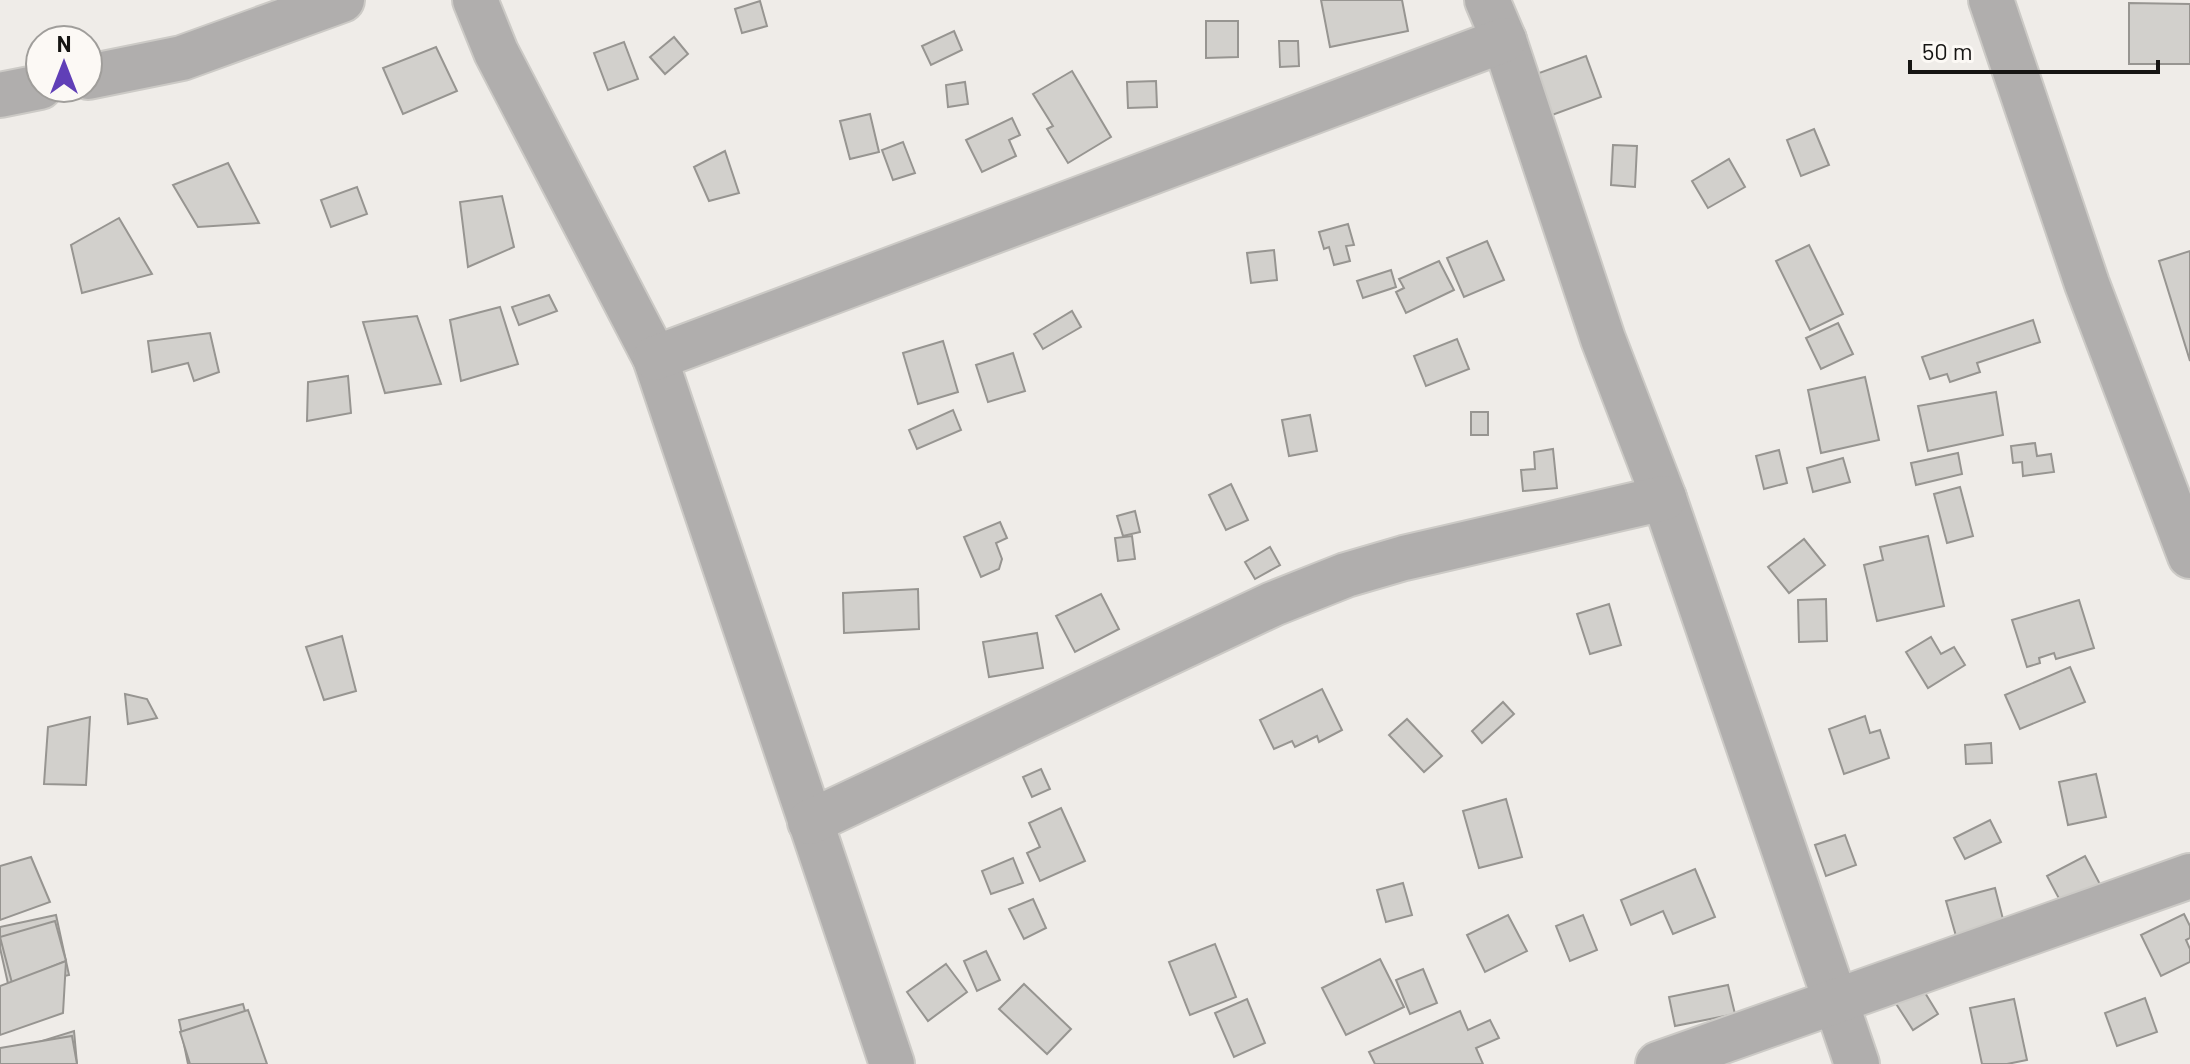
<svg xmlns="http://www.w3.org/2000/svg" width="2190" height="1064" viewBox="0 0 2190 1064" font-family="Barlow,sans-serif">
<style>
.building{fill:#d2d0cc;stroke:#979591;stroke-width:2}
.lines{fill:none;stroke-linecap:round;stroke-linejoin:round}
.minor-casing{stroke:#cccac6;stroke-width:48}
.minor{stroke:#b0aead;stroke-width:44}
</style>
<rect width="100%" height="100%" fill="#efece8"/>
<g class="building">
<polygon points="1321,0 1402,0 1408,31 1330,47"/>
<polygon points="760,1 767,26 742,33 735,9"/>
<polygon points="2129,3 2190,4 2190,64 2129,64"/>
<polygon points="1206,21 1238,21 1238,57 1206,58"/>
<polygon points="954,31 962,50 931,65 922,46"/>
<polygon points="674,37 688,54 665,74 650,57"/>
<polygon points="1279,41 1298,41 1299,66 1280,67"/>
<polygon points="624,42 638,79 608,90 594,53"/>
<polygon points="436,47 457,91 403,114 383,68"/>
<polygon points="1586,56 1601,97 1544,118 1528,77"/>
<polygon points="1072,71 1111,137 1068,163 1047,129 1053,126 1033,94"/>
<polygon points="1156,81 1157,107 1128,108 1127,82"/>
<polygon points="965,82 968,104 948,107 946,85"/>
<polygon points="870,114 879,152 850,159 840,121"/>
<polygon points="1012,118 1020,135 1009,140 1016,156 982,172 966,140"/>
<polygon points="1814,129 1829,165 1801,176 1787,140"/>
<polygon points="903,142 915,173 893,180 882,150"/>
<polygon points="1613,145 1637,146 1635,187 1611,185"/>
<polygon points="725,151 739,193 709,201 694,167"/>
<polygon points="1729,159 1745,187 1708,208 1692,181"/>
<polygon points="228,163 259,223 198,227 173,185"/>
<polygon points="357,187 367,214 331,227 321,200"/>
<polygon points="502,196 514,247 468,267 460,202"/>
<polygon points="119,218 152,274 82,293 71,245"/>
<polygon points="1348,224 1354,245 1346,246 1350,261 1334,265 1329,247 1324,249 1319,232"/>
<polygon points="1487,241 1504,280 1464,297 1447,258"/>
<polygon points="1809,245 1843,314 1810,330 1776,261"/>
<polygon points="1274,250 1277,280 1251,283 1247,253"/>
<polygon points="2190,251 2190,361 2159,261"/>
<polygon points="1439,261 1454,290 1406,313 1396,292 1404,288 1399,279"/>
<polygon points="1391,270 1396,287 1363,298 1357,281"/>
<polygon points="549,295 557,311 519,325 512,307"/>
<polygon points="500,307 518,364 461,381 450,320"/>
<polygon points="1072,311 1081,327 1043,349 1034,334"/>
<polygon points="417,316 441,384 385,393 363,322"/>
<polygon points="2033,320 2040,342 1977,363 1980,372 1950,382 1947,374 1930,379 1922,357"/>
<polygon points="1838,323 1853,354 1821,369 1806,338"/>
<polygon points="210,333 219,372 194,381 188,363 152,372 148,341"/>
<polygon points="1457,339 1469,369 1426,386 1414,356"/>
<polygon points="943,341 958,392 918,404 903,353"/>
<polygon points="1013,353 1025,391 988,402 976,365"/>
<polygon points="348,376 351,413 307,421 308,382"/>
<polygon points="1865,377 1879,440 1821,453 1808,390"/>
<polygon points="1996,392 2003,435 1928,451 1918,406"/>
<polygon points="953,410 961,430 917,449 909,430"/>
<rect x="1471" y="412" width="17" height="23"/>
<polygon points="1310,415 1317,451 1289,456 1282,420"/>
<polygon points="2035,443 2037,456 2051,454 2054,472 2023,476 2022,462 2013,463 2011,446"/>
<polygon points="1553,449 1557,488 1523,491 1521,470 1535,469 1534,452"/>
<polygon points="1779,450 1787,483 1764,489 1756,456"/>
<polygon points="1958,453 1962,474 1916,485 1911,463"/>
<polygon points="1843,458 1850,482 1813,492 1807,468"/>
<polygon points="1231,484 1248,520 1226,530 1209,495"/>
<polygon points="1960,487 1973,536 1947,543 1934,494"/>
<polygon points="1135,511 1140,532 1123,536 1117,516"/>
<polygon points="1000,522 1007,538 996,543 1002,559 999,569 981,577 964,537"/>
<polygon points="1132,536 1135,559 1118,561 1115,538"/>
<polygon points="1928,536 1944,606 1877,621 1864,565 1883,560 1880,547"/>
<polygon points="1804,539 1825,565 1789,593 1768,567"/>
<polygon points="1270,547 1280,565 1255,579 1245,562"/>
<polygon points="918,589 919,629 844,633 843,593"/>
<polygon points="1101,594 1119,629 1075,652 1056,616"/>
<polygon points="1826,599 1827,641 1799,642 1798,600"/>
<polygon points="2079,600 2094,648 2056,659 2054,653 2039,658 2040,663 2027,667 2012,620"/>
<polygon points="1609,604 1621,645 1590,654 1577,614"/>
<polygon points="1037,633 1043,668 989,677 983,642"/>
<polygon points="342,636 356,691 324,700 306,647"/>
<polygon points="1931,637 1941,654 1954,647 1965,665 1928,688 1906,652"/>
<polygon points="2070,667 2085,702 2020,729 2005,695"/>
<polygon points="1322,689 1342,730 1319,742 1317,736 1295,747 1292,741 1274,749 1260,720"/>
<polygon points="125,694 147,699 157,718 128,724"/>
<polygon points="1503,702 1514,714 1482,743 1472,731"/>
<polygon points="1865,716 1870,733 1880,730 1889,758 1844,774 1829,729"/>
<polygon points="90,717 86,785 44,784 48,727"/>
<polygon points="1407,719 1442,756 1424,772 1389,735"/>
<polygon points="1991,743 1992,763 1966,764 1965,745"/>
<polygon points="1041,769 1050,789 1032,797 1023,777"/>
<polygon points="2096,774 2106,817 2068,825 2059,782"/>
<polygon points="1506,799 1522,857 1479,868 1463,811"/>
<polygon points="1061,808 1085,861 1040,881 1027,853 1040,847 1029,823"/>
<polygon points="1990,820 2001,842 1965,859 1954,838"/>
<polygon points="1845,835 1856,865 1826,876 1815,845"/>
<polygon points="2085,856 2102,888 2064,908 2047,876"/>
<polygon points="31,857 50,902 0,920 0,866"/>
<polygon points="1013,858 1023,883 991,894 982,871"/>
<polygon points="1695,869 1715,917 1673,934 1663,911 1631,925 1621,900"/>
<polygon points="1403,883 1412,915 1386,922 1377,890"/>
<polygon points="1995,888 2004,923 1956,936 1946,901"/>
<polygon points="1033,899 1046,928 1024,939 1009,909"/>
<polygon points="2184,914 2190,926 2190,938 2186,940 2190,949 2190,962 2161,976 2141,935"/>
<polygon points="56,915 69,975 9,988 0,948 0,927"/>
<polygon points="1508,915 1527,951 1485,972 1467,935"/>
<polygon points="1583,915 1597,950 1570,961 1556,926"/>
<polygon points="55,921 66,961 12,983 0,937"/>
<polygon points="1215,944 1236,997 1190,1015 1169,962"/>
<polygon points="986,951 1000,980 977,991 964,961"/>
<polygon points="1380,959 1404,1007 1346,1035 1322,988"/>
<polygon points="66,961 63,1013 0,1035 0,986"/>
<polygon points="946,964 967,992 928,1021 907,992"/>
<polygon points="1423,969 1437,1003 1410,1014 1396,980"/>
<polygon points="1919,983 1938,1014 1913,1030 1893,999"/>
<polygon points="1024,984 1071,1029 1047,1054 999,1009"/>
<polygon points="1728,985 1735,1014 1675,1026 1669,997"/>
<polygon points="2145,998 2157,1032 2117,1046 2105,1013"/>
<polygon points="1247,999 1265,1043 1234,1057 1215,1013"/>
<polygon points="2014,999 2027,1060 2007,1064 1982,1064 1970,1008"/>
<polygon points="243,1004 260,1064 188,1064 179,1020"/>
<polygon points="248,1010 267,1064 190,1064 180,1032"/>
<polygon points="1460,1011 1468,1030 1490,1020 1499,1038 1476,1048 1483,1064 1375,1064 1369,1052"/>
<polygon points="74,1031 77,1064 0,1064 0,1054"/>
<polygon points="72,1036 77,1064 0,1064 0,1048"/>
</g>
<g class="lines">
<defs>
<g id="minor">
<polyline points="475,0 496,52 655,358 892,1064"/>
<polyline points="1487,0 1504,40 1603,339 1664,498 1857,1064"/>
<polyline points="1991,0 2087,284 2190,556"/>
<polyline points="88,77 182,58 342,0"/>
<polyline points="0,95 40,87"/>
<polyline points="655,358 1504,40"/>
<polyline points="810,822 1273,604 1346,575 1404,558 1664,498"/>
<polyline points="1658,1064 2190,876"/>
</g>
</defs>
<use href="#minor" class="minor-casing"/>
<use href="#minor" class="minor"/>
</g>
<g transform="translate(64 64)"><circle r="38" fill="#fcf9f5" stroke="#a09e9b" stroke-width="2"/>
<path d="M0-6L14 30L0 20L-14 30Z" fill="#603fb7"/>
<text y="-12" font-size="22" font-weight="bold" text-anchor="middle" fill="#161513">N</text>
</g>
<path d="M1910 60v12h248v-12" fill="none" stroke="#161513" stroke-width="4"/>
<text x="1922" y="60" font-size="24" fill="#161513" stroke="#fcf9f5" stroke-width="6" paint-order="stroke">50 m</text>
</svg>
